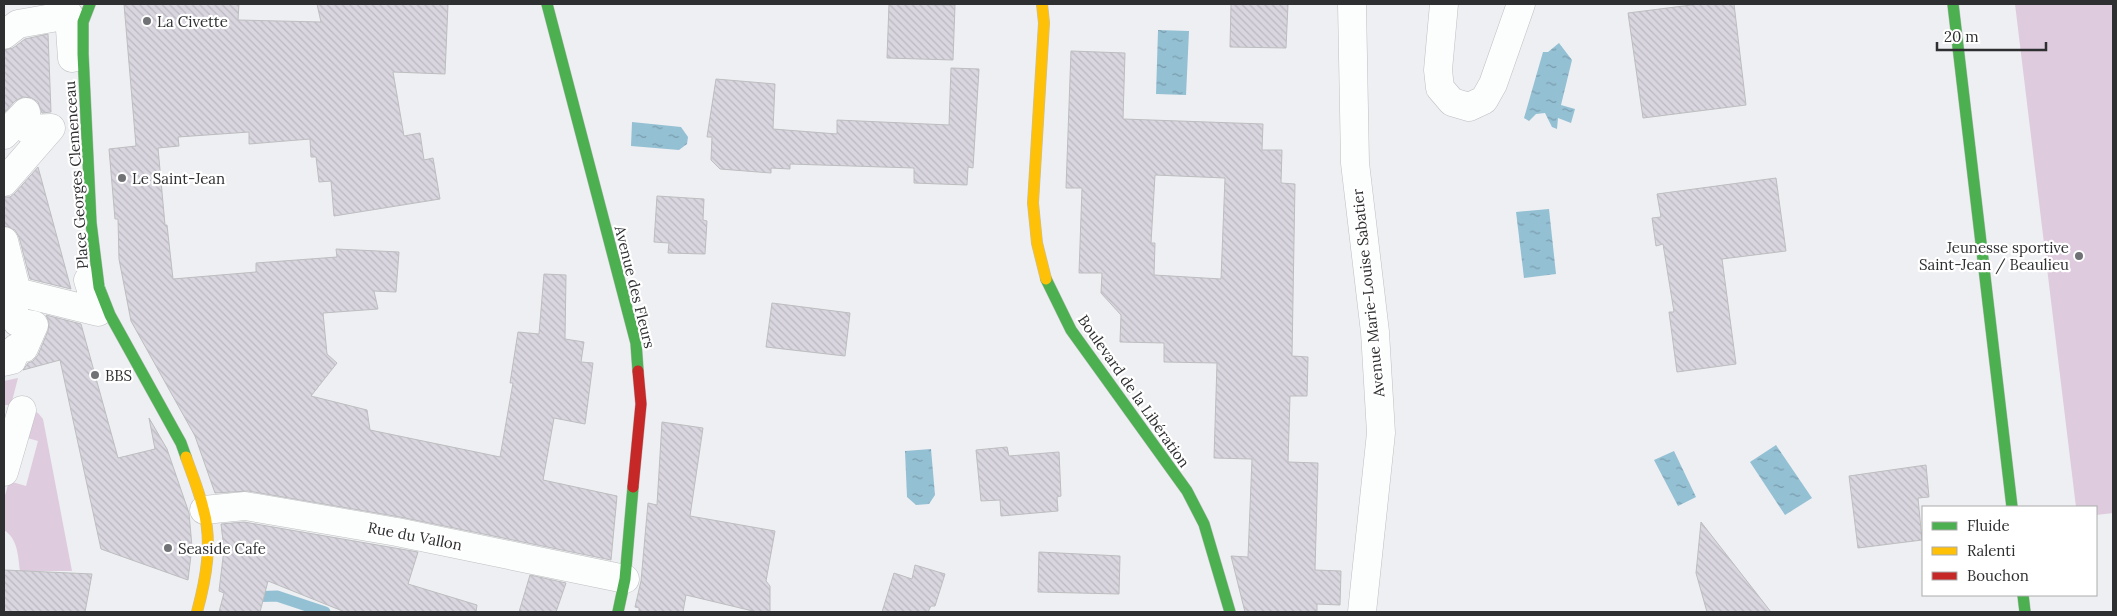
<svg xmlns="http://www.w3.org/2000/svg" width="2117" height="616" viewBox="0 0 2117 616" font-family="Lora,serif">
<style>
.park{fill:#decbdd}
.water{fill:url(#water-ripples)}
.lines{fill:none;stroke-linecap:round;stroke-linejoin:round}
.stream{stroke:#94c0d4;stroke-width:11}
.building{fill:url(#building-back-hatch);stroke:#bdbebf;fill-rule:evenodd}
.street-casing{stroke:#bebfc1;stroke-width:29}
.fast-casing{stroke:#bebfc1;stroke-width:12}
.slow-casing{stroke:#bebfc1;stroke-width:12}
.jam-casing{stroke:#bebfc1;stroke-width:12}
.street{stroke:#fcfdfd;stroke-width:28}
.fast{stroke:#4caf50;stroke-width:11}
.slow{stroke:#ffc107;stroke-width:11}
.jam{stroke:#c62828;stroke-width:11}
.poi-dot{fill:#717275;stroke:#fff;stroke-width:2}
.labels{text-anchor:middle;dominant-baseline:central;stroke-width:4.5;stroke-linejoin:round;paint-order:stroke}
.poi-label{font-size:15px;fill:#2e2f31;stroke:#fff;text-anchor:start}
.street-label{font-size:15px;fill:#2e2f31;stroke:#fff}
</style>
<defs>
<pattern id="water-ripples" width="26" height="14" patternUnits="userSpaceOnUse" patternTransform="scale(1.25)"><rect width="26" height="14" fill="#94c0d4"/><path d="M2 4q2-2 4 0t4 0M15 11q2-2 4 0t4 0" fill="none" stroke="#799cad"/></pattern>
<pattern id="building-back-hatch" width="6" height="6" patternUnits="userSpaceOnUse" patternTransform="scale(1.25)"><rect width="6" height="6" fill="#d9d6e0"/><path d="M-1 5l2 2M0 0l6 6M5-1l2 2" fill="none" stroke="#bbb8c1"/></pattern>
</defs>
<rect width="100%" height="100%" fill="#eeeff2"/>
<g class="park">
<polygon points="2015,4 2113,4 2113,513 2096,515 2096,507 2076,507"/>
<polygon points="18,378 11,405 4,405 4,381"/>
<path d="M 32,410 L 38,413 L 43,419 L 72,571 L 20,571 C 18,556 18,539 4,530 L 4,499 L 9,481 L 26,486 L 38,441 L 24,437 Z"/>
</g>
<g class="water">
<polygon points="1158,30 1189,31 1186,95 1156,94"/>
<polygon points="1559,43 1572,60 1561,105 1575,109 1571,123 1558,118 1557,129 1552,127 1545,113 1536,114 1529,121 1524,118 1543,52 1548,52"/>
<polygon points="632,122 681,127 688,137 687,144 679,150 631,146"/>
<polygon points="1549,209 1556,274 1524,278 1516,212"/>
<polygon points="1776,445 1812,498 1785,515 1750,462"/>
<polygon points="931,449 935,495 929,504 916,505 907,497 905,451"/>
<polygon points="1674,451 1696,497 1678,506 1654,460"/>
</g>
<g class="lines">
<polyline class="stream" points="249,597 277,596 325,612"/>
</g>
<g class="building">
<polygon points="124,4 239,4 238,20 321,22 317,4 448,4 445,74 393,72 404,136 420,133 424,160 433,158 440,199 334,216 331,181 319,182 316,157 311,157 310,139 249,144 249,132 178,137 179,146 158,148 165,225 167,225 173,279 256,272 256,263 337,257 336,249 399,252 396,292 374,291 378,309 323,313 327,354 337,363 311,396 367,410 370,430 500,457 513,383 510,383 518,332 539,334 544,274 566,275 565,339 584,342 581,362 593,363 585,424 554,418 543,480 617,496 611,560 400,517 248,491 215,493 195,436 131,321 119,259 118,219 115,219 109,149 136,146"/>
<polygon points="889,4 955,5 953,60 887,58"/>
<polygon points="1231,4 1288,4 1286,48 1230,47"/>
<polygon points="1699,4 1734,4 1746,105 1643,118 1628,13"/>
<polygon points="48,34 51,112 42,113 38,102 32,98 23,97 15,101 4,113 4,50 13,48 25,39"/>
<path d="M 1071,51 L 1125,53 L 1123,119 L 1263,124 L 1262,150 L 1282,150 L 1281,183 L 1295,184 L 1292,356 L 1308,357 L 1307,396 L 1290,396 L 1288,462 L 1318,463 L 1315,570 L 1341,571 L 1340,605 L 1317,604 L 1317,612 L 1245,612 L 1231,556 L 1248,557 L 1252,459 L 1214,458 L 1217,363 L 1164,362 L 1164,343 L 1120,342 L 1121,315 L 1101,293 L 1102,273 L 1079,273 L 1082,188 L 1066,188 ZM 1155,175 L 1225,178 L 1221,279 L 1154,275 L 1155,243 L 1151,243 Z"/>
<polygon points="951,68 979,69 973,168 968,167 967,185 914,183 914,168 790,164 790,169 771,168 771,173 720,169 711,160 712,137 707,137 716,79 775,84 773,129 837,134 837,120 949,125"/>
<polygon points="38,167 57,237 71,289 30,279 19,237 15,230 4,226 4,197 10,197 15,193"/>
<polygon points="1776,178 1786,251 1722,259 1736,364 1677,372 1669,312 1674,312 1663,244 1656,246 1652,218 1661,217 1657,194"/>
<polygon points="657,196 704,199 703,220 707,221 705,254 668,253 669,243 654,242"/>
<polygon points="772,303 850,313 845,356 766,347"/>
<polygon points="46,315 81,324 118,458 155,449 149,418 167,449 189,513 192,547 188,580 101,549 60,360 23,370 28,363 33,361 38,355 48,331 49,323"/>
<polygon points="662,422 703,428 690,516 775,531 766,581 770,586 770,612 757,612 686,595 683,612 639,612 639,608 635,607 641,581 648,503 657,505"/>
<polygon points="1007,447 1009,456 1059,452 1061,496 1057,497 1058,511 1001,516 1000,500 981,501 976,450"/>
<polygon points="1926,465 1929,497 1918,498 1922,540 1858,548 1849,476"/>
<polygon points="244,522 418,552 408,584 477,605 476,612 345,612 268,581 260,612 219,612 224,593 219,591 224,549 221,524"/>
<polygon points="1701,522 1771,612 1707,612 1696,573"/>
<polygon points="1039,552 1120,556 1119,594 1038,592"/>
<polygon points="915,565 945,574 935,606 931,606 928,612 882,612 894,573 912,579"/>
<polygon points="4,570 92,574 85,612 4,612"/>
<polygon points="530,575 566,583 556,612 519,612"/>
</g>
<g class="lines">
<defs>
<g id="street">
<polyline points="1352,4 1355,163 1375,332 1381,433 1362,612"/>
<polyline points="1444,4 1438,70 1440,88 1452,102 1469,107 1484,100 1493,84 1521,4"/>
<polyline points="4,35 18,24 69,15 72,58"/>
<polyline points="4,135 26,112 27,129 51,128 4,182"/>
<polyline points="4,241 17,292 98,312 88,280"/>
<polyline points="4,285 7,284 17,322 34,325 24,348 16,348 12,360 4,362"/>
<polyline points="4,472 22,410"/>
<polyline points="204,510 245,506 397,532 625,579"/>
</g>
<g id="fast">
<polyline points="90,4 83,22 83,54 91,223 99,287 110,315 181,443 186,457"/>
<polyline points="547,4 636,343 638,371"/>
<polyline points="1953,4 2012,507"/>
<polyline points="1046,279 1071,330 1187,491 1204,524 1230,612"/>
<polyline points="2023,595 2025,612"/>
<polyline points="618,612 625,579 633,487"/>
</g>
<g id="slow">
<polyline points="1042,4 1044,23 1033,203 1037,243 1046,279"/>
<path d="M 186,457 C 192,474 199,491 203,508 C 213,542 206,579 197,612"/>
</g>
<polyline id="jam" points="633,487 641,404 638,371"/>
</defs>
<use href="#street" class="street-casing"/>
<use href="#fast" class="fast-casing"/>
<use href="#slow" class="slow-casing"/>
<use href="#jam" class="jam-casing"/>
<use href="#street" class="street"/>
<use href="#fast" class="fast"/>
<use href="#slow" class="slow"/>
<use href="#jam" class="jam"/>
</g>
<g class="poi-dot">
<circle cx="147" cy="21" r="5"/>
<circle cx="122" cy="178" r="5"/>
<circle cx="2079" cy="256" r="5"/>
<circle cx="95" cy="375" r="5"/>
<circle cx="168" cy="548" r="5"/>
</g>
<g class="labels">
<g class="poi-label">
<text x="157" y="21">La Civette</text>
<text x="132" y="178">Le Saint-Jean</text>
<text x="2069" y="247" text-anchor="end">Jeunesse sportive<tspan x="2069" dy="17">Saint-Jean / Beaulieu</tspan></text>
<text x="105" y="375">BBS</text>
<text x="178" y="548">Seaside Cafe</text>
</g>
<g class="street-label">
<text transform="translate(76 175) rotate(-94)">Place Georges Clemenceau</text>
<text transform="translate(635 287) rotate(76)">Avenue des Fleurs</text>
<text transform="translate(1368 293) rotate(-96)">Avenue Marie-Louise Sabatier</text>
<text transform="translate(1134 391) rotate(55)">Boulevard de la Libération</text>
<text transform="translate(415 536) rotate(11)">Rue du Vallon</text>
</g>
</g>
<rect width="2117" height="616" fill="none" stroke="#2e2f31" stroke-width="10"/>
<rect x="1922" y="506" width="175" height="90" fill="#ffffff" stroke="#abacad"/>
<rect x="1932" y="522" width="25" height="8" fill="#4caf50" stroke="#abacad"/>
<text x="1967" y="531" font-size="15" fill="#2e2f31">Fluide</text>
<rect x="1932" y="547" width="25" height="8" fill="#ffc107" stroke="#abacad"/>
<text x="1967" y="556" font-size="15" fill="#2e2f31">Ralenti</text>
<rect x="1932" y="572" width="25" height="8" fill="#c62828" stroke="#abacad"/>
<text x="1967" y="581" font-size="15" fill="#2e2f31">Bouchon</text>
<path d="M1937 42v8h109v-8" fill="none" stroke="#2e2f31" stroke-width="2.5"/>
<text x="1944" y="42" font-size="15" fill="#2e2f31" stroke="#ffffff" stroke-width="4" paint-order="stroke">20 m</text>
</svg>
